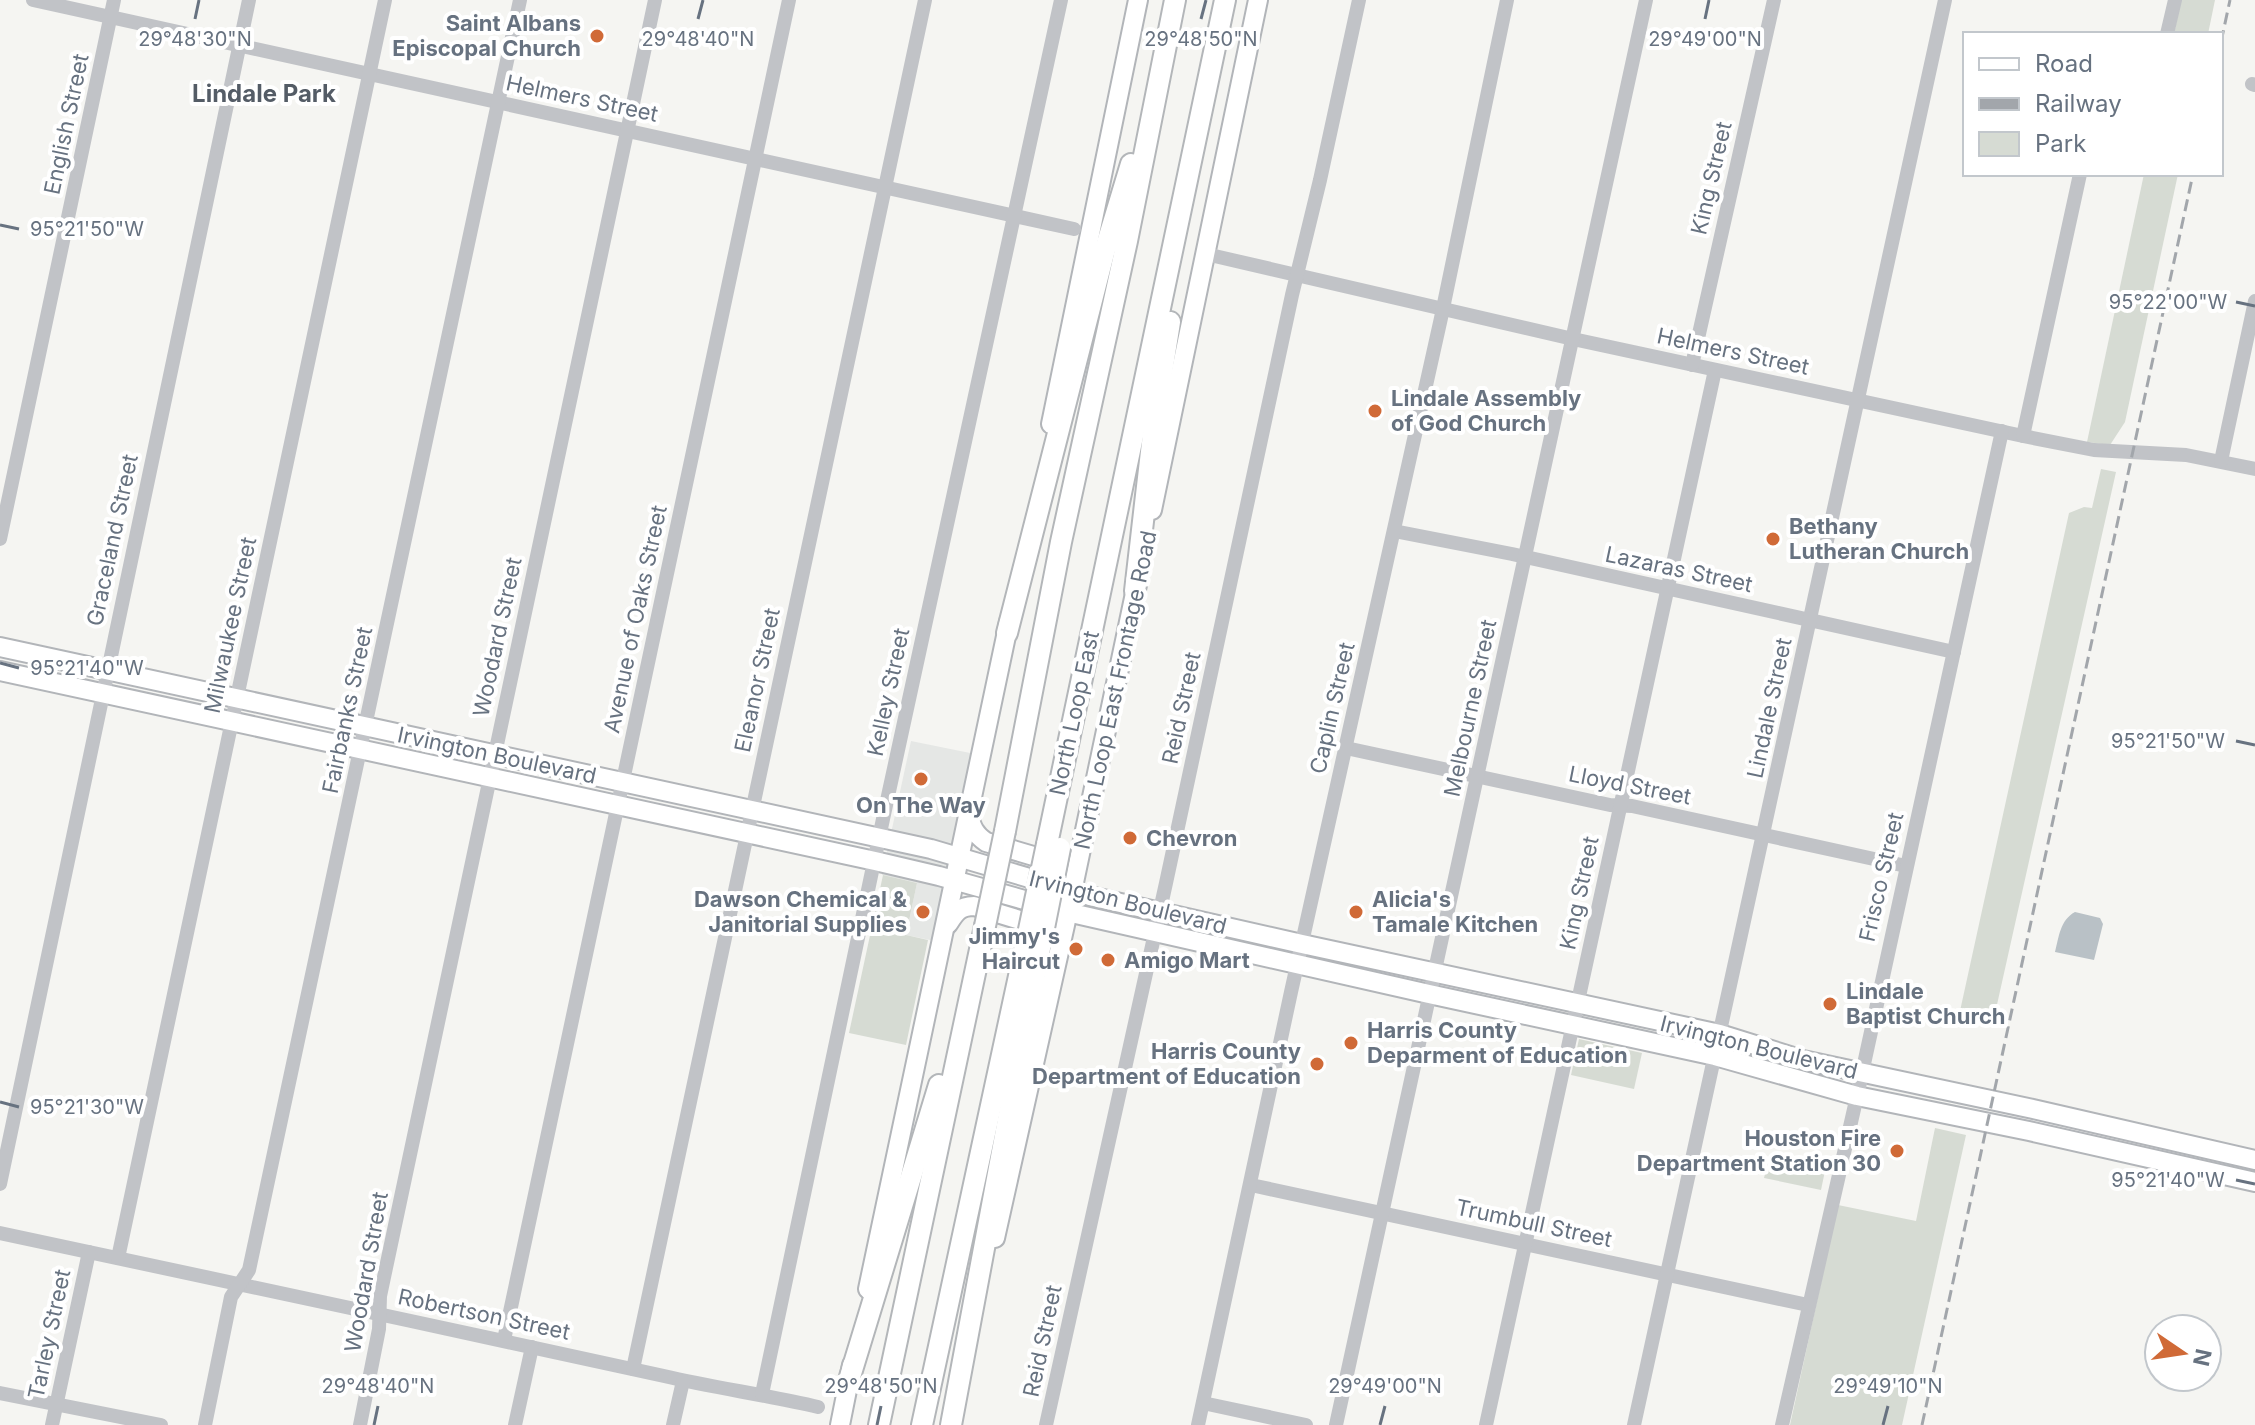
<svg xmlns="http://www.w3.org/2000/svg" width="2255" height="1425" viewBox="0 0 2255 1425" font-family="Inter,sans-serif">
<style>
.built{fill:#e5e7e5}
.green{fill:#d6dbd3}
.water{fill:#b9c1c6}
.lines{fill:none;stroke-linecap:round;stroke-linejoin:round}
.major-casing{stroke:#b2b5b9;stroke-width:22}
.highway-casing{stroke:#b3b6b9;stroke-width:24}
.minor{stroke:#c1c3c7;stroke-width:14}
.major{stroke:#fff;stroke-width:18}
.highway{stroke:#fff;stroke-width:20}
.rail{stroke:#a2a6ab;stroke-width:3;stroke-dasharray:12 6;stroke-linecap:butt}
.highway-bridge-casing{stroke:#b3b6b9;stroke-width:24;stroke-linecap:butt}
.highway-bridge{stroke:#fff;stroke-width:20}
.ticks{fill:none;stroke:#677280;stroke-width:3}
.poi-dot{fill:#d06a37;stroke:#fff;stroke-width:3}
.labels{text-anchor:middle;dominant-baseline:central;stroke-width:8;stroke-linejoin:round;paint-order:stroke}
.poi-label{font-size:22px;font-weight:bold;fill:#677280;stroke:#fff;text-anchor:start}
.street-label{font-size:22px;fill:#677280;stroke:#fff}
.neighbourhood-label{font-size:24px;font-weight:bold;fill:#545c66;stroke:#fff}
.ticks-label{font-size:20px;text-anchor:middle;fill:#677280;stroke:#fff;stroke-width:8;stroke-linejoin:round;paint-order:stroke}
</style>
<rect width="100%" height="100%" fill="#f5f5f2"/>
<polygon class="built" points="911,741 975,754 935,941 906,935 917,883 882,875"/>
<g class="green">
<polygon points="2181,0 2215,0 2208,34 2174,34"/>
<polygon points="2144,174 2178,174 2125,422 2110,445 2087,442"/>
<polygon points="2101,469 2116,472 1994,1018 1960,1011 2069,513 2084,507 2092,508"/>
<polygon points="883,875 917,883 906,935 928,940 906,1045 849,1033"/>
<polygon points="1579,1039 1642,1053 1634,1089 1571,1075"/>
<polygon points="1935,1128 1966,1135 1902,1425 1790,1425 1838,1205 1916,1221"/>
<polygon points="1770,1154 1826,1166 1821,1190 1764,1178"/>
</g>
<path class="water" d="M 2075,912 L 2100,918 L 2103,924 L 2094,960 L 2055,952 C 2059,937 2060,920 2075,912 Z"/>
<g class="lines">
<defs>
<g id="major">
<polyline points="1051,424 1138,0"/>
<polyline points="1152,510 1258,0"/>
<polyline points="0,647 931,849 1094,897 1302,944 1720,1034 1803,1060 2033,1109 2255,1160"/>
<polyline points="0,671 875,861 939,876 1067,912 1429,994 1715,1056 1857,1096 2029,1131 2255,1182"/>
<path d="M 968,814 C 972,827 974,834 986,842 L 1057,863"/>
<path d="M 948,924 C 955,913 959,906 974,906 L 1043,927"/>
<polyline points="995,1238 1065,925 1138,579"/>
<polyline points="868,1289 1009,622"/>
<polyline points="840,1425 852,1365"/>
</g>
<g id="highway">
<polyline points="1135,591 1155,417 1170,322"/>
<polyline points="1007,633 1104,253 1131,164"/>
<polyline points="1005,831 1061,542 1127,241 1175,0"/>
<polyline points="1047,844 1225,0"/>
<polyline points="849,1380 939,1085"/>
<polyline points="879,1425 985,926"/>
<polyline points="922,1425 1027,939"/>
<polyline points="951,1425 1041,943"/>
</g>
</defs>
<use href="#major" class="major-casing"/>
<use href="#highway" class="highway-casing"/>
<g class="minor">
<polyline points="33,0 1074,229"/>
<polyline points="2167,34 2175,0"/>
<polyline points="2252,84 2255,85"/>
<polyline points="1206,254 1573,339 2023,436 2094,450 2186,455 2255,469"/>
<polyline points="1692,365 1774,0"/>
<polyline points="2023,436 2080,174"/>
<polyline points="2221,461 2255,301"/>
<polyline points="1394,531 1512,554 1954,652"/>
<polyline points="0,539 114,0"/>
<polyline points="1346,748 1610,805 1632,806 1906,866"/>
<polyline points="0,1184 249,0"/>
<polyline points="1251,1185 1808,1305"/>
<path d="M 0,1233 C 221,1281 443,1327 664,1376 C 715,1388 767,1395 818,1407"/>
<polyline points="118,1258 385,0"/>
<polyline points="504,1340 789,0"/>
<polyline points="633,1369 925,0"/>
<polyline points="0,1393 161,1425"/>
<polyline points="762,1394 883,819 1061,0"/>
<polyline points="1203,1403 1306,1425"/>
<polyline points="52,1425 89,1252"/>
<polyline points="205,1425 231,1297 249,1270 520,0"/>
<polyline points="360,1425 379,1329 380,1296 655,0"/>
<polyline points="515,1425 532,1347"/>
<polyline points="673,1425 683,1381"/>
<polyline points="1046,1425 1166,883 1292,295 1320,180 1359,0"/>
<polyline points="1198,1425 1291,992 1441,318 1507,0"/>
<polyline points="1336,1425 1646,0"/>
<polyline points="1486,1425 1715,370"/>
<polyline points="1634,1425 1945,0"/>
<polyline points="1782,1425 1857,1096 2002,431"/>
</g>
<use href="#major" class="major"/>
<use href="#highway" class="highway"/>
<g class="rail">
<polyline points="2221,42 2230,0"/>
<polyline points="1922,1425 2193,174"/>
</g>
<defs>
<g id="highway-bridge">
<polyline points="985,926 1005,831"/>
<polyline points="1027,939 1047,844"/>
<polyline points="1041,943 1060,848"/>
</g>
</defs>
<use href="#highway-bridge" class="highway-bridge-casing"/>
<use href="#highway-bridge" class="highway-bridge"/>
</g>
<path class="ticks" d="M 195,19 L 199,0M 698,19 L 703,0M 1201,19 L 1206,0M 1705,19 L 1709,0M 0,225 L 19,229M 2236,302 L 2255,306M 0,663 L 19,668M 2236,741 L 2255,745M 0,1102 L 19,1107M 2236,1180 L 2255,1184M 374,1425 L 378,1406M 877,1425 L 881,1406M 1380,1425 L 1385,1406M 1883,1425 L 1888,1406"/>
<g class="poi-dot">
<circle cx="597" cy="36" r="8"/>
<circle cx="1375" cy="411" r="8"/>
<circle cx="1773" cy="539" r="8"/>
<circle cx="921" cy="779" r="8"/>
<circle cx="1130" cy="838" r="8"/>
<circle cx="923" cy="912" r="8"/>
<circle cx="1356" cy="912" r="8"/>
<circle cx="1076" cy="949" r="8"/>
<circle cx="1108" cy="960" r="8"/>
<circle cx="1830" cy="1004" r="8"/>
<circle cx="1351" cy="1043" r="8"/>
<circle cx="1317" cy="1064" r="8"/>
<circle cx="1897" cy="1151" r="8"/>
</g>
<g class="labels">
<g class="poi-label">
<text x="581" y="23" text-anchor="end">Saint Albans<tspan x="581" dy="25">Episcopal Church</tspan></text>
<text x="1391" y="398">Lindale Assembly<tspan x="1391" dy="25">of God Church</tspan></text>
<text x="1789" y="526">Bethany<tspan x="1789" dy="25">Lutheran Church</tspan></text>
<text x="921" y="805" text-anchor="middle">On The Way</text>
<text x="1146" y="838">Chevron</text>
<text x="907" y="899" text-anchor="end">Dawson Chemical &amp;<tspan x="907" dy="25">Janitorial Supplies</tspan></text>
<text x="1372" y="899">Alicia's<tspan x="1372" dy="25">Tamale Kitchen</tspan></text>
<text x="1060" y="936" text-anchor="end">Jimmy's<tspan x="1060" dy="25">Haircut</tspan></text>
<text x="1124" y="960">Amigo Mart</text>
<text x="1846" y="991">Lindale<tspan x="1846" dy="25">Baptist Church</tspan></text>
<text x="1367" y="1030">Harris County<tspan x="1367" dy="25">Deparment of Education</tspan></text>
<text x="1301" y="1051" text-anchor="end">Harris County<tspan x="1301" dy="25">Department of Education</tspan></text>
<text x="1881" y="1138" text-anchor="end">Houston Fire<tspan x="1881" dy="25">Department Station 30</tspan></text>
</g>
<g class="street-label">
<text transform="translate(582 98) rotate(12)">Helmers Street</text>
<text transform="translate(66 124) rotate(-78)">English Street</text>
<text transform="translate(1711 178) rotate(-77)">King Street</text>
<text transform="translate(1733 351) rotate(12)">Helmers Street</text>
<text transform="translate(112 540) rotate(-78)">Graceland Street</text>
<text transform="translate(1679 569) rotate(12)">Lazaras Street</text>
<text transform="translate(635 619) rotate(-78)">Avenue of Oaks Street</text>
<text transform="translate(230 625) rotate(-78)">Milwaukee Street</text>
<text transform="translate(497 637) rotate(-78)">Woodard Street</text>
<text transform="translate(757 680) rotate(-78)">Eleanor Street</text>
<text transform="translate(1115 690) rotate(-78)">North Loop East Frontage Road</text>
<text transform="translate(888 692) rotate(-78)">Kelley Street</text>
<text transform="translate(1181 708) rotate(-78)">Reid Street</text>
<text transform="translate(1332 708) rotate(-77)">Caplin Street</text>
<text transform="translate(1470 708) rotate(-78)">Melbourne Street</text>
<text transform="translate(1769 708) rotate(-78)">Lindale Street</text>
<text transform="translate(347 710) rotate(-78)">Fairbanks Street</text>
<text transform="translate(1074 713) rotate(-78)">North Loop East</text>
<text transform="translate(497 755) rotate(12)">Irvington Boulevard</text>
<text transform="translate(1630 785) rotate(11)">Lloyd Street</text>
<text transform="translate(1881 877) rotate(-77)">Frisco Street</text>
<text transform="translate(1579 893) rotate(-78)">King Street</text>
<text transform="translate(1128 902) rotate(14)">Irvington Boulevard</text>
<text transform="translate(1759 1047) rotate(14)">Irvington Boulevard</text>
<text transform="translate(1534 1223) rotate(12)">Trumbull Street</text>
<text transform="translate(366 1272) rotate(-80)">Woodard Street</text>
<text transform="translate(484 1314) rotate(12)">Robertson Street</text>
<text transform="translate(49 1334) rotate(-78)">Tarley Street</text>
<text transform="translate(1042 1341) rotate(-78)">Reid Street</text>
</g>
<g class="neighbourhood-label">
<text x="264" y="93">Lindale Park</text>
</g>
</g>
<g class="ticks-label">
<text x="195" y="46">29°48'30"N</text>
<text x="698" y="46">29°48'40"N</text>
<text x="1201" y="46">29°48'50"N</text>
<text x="1705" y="46">29°49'00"N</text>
<text x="87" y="236">95°21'50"W</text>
<text x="2168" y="309">95°22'00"W</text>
<text x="87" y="675">95°21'40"W</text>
<text x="2168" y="748">95°21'50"W</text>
<text x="87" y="1114">95°21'30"W</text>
<text x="2168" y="1187">95°21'40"W</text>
<text x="378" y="1393">29°48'40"N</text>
<text x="881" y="1393">29°48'50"N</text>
<text x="1385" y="1393">29°49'00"N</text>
<text x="1888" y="1393">29°49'10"N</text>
</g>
<rect x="1963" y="32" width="260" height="144" fill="#ffffff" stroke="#c2c7cc" stroke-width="2"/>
<rect x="1979" y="58" width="40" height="12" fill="#ffffff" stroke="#c2c7cc" stroke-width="2"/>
<text x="2035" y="72" font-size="24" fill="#677280">Road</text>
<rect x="1979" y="98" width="40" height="12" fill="#a2a6ab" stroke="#c2c7cc" stroke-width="2"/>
<text x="2035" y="112" font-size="24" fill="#677280">Railway</text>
<rect x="1979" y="132" width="40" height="24" fill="#d6dbd3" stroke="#c2c7cc" stroke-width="2"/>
<text x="2035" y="152" font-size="24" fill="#677280">Park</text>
<g transform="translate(2183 1353) rotate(103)"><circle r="38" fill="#ffffff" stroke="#c2c7cc" stroke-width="2"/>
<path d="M0-6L14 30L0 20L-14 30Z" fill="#d06a37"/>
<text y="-12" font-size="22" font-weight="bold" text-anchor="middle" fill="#677280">N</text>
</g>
</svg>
